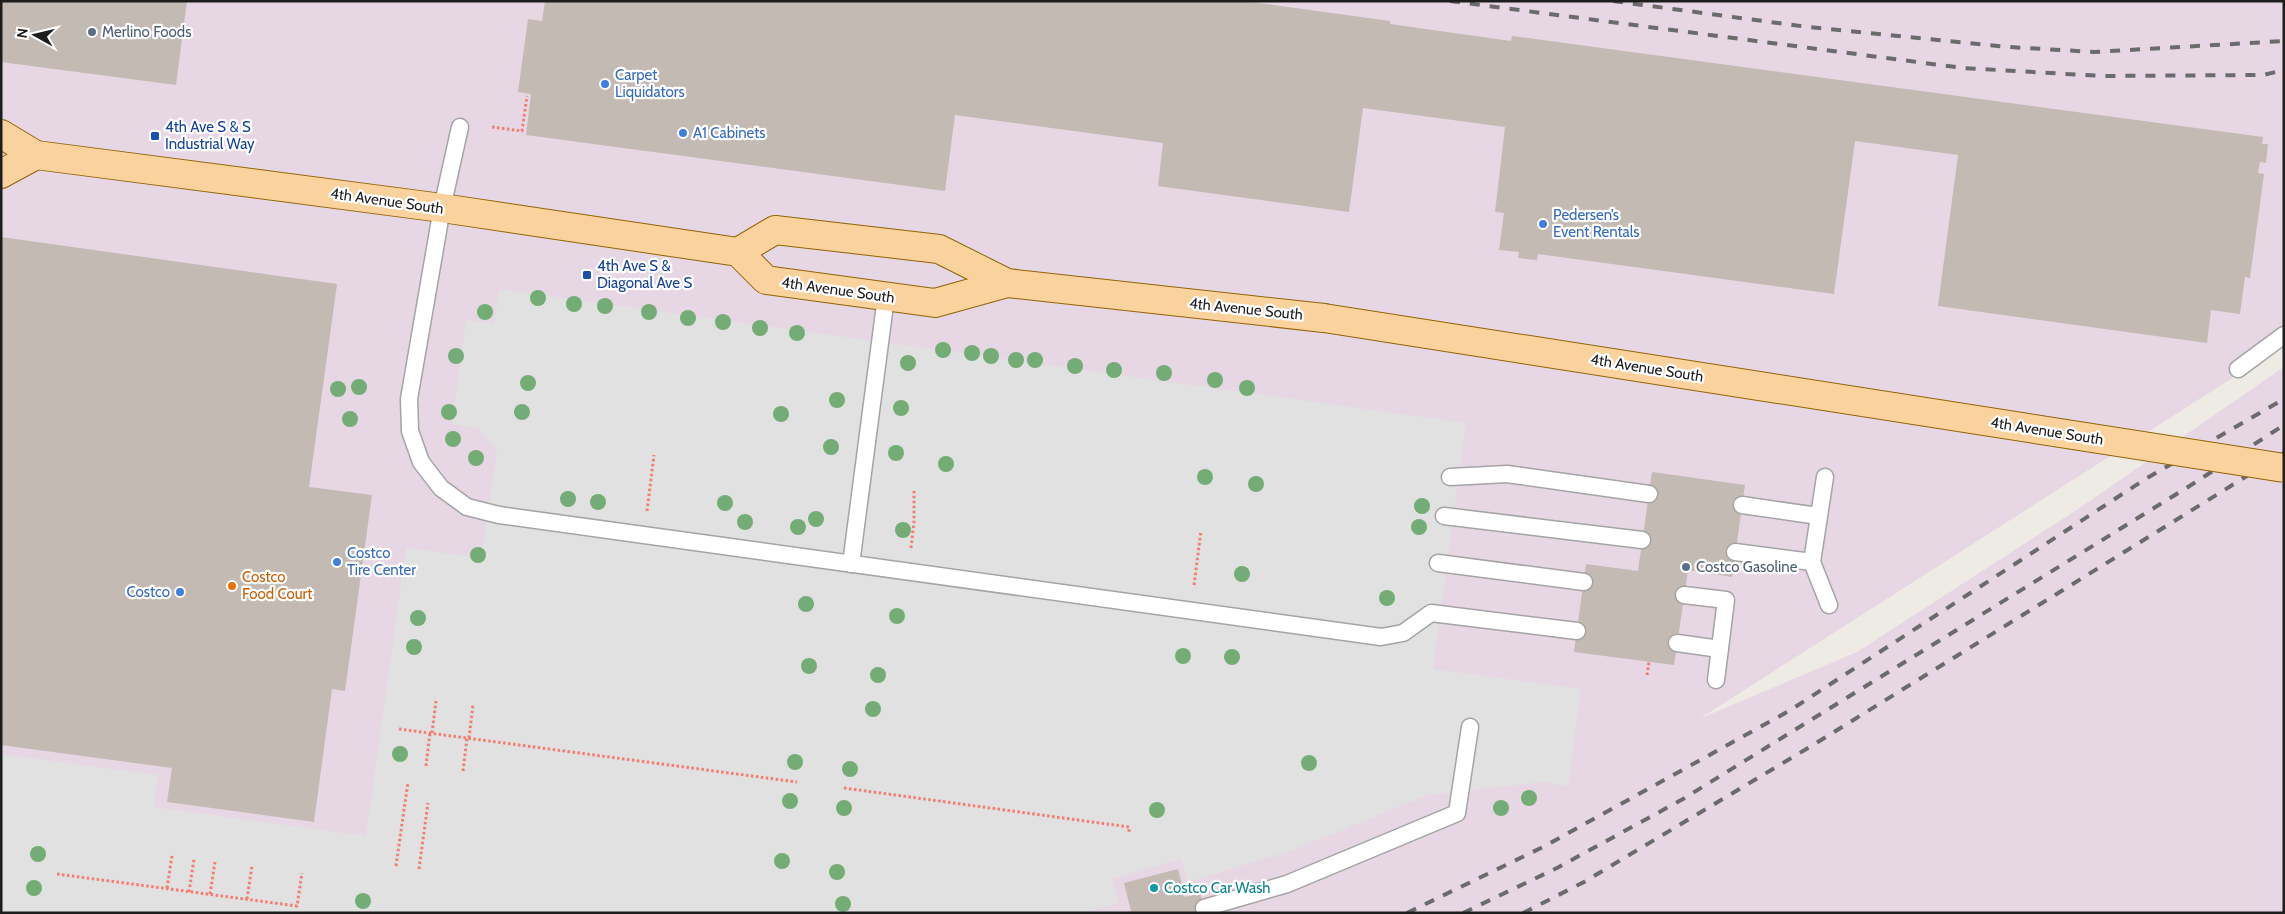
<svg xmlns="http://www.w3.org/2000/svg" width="2285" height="914" viewBox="0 0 2285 914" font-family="Cabin,sans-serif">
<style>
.industrial{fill:#e7d6e4}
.parking{fill:#e1e1e1}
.building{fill:#c3bab3}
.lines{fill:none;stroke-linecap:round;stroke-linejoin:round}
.lane-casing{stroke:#a4a4a4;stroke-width:19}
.primary-casing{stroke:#926405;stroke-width:30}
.path{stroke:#f57c6e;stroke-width:3;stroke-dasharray:2.5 2.5;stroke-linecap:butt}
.lane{stroke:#fff;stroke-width:16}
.primary{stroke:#f9d29e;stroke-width:28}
.rail{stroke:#6b6b6b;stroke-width:4;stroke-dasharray:10 10;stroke-linecap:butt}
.primary-bridge-casing{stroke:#926405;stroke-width:30;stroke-linecap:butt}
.primary-bridge{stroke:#f9d29e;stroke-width:28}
.tree{fill:#73ac74}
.service-dot{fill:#5c6f8a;stroke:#fff;stroke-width:2}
.shop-dot{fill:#3f7fe0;stroke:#fff;stroke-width:2}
.transit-dot{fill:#1a4fb4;stroke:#fff;stroke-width:2}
.food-dot{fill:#e8710a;stroke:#fff;stroke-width:2}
.culture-dot{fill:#0f9aa8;stroke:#fff;stroke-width:2}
.labels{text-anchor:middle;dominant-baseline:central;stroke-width:4.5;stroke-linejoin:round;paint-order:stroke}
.service-label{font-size:15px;fill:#4e5e75;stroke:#fff;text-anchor:start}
.shop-label{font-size:15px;fill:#366cbe;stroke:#fff;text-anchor:start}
.transit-label{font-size:15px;fill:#164399;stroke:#fff;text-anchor:start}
.street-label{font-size:15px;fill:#1d1d1d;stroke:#fff}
.food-label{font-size:15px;fill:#c56008;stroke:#fff;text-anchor:start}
.culture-label{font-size:15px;fill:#0d838f;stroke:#fff;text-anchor:start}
</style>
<rect width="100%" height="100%" fill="#eeebe4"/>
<polygon class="industrial" points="1,1 2284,1 2284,345 1699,719 1857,652 2078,509 2284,367 2284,913 1,913"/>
<polygon class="parking" points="499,289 1466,423 1433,669 1581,689 1568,786 1542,782 1428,795 1293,850 1188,882 1181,859 1112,879 1119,903 1084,913 1,913 1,754 158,775 154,807 366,836 406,548 481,558 497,451 478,428 452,424 466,320 494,324"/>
<g class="building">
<polygon points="1,1 187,1 176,85 1,62"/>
<polygon points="545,1 1244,1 1390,21 1390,24 1511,41 1512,36 2263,137 2262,144 2268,144 2266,163 2260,162 2258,173 2264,174 2250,278 2245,277 2240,314 2211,310 2207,343 1938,306 1958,155 1855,141 1834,294 1538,254 1537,260 1518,258 1519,252 1499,250 1504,213 1495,212 1505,127 1363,108 1349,212 1158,186 1163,143 955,115 945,191 526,135 531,94 518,92 528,19 542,21"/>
<polygon points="1,237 337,284 309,487 372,495 345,691 332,689 314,822 167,802 172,768 1,745"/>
<polygon points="1652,472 1745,485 1732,577 1688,570 1674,665 1574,652 1586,564 1638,571"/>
<polygon points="1178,869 1185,897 1200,893 1205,913 1127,913 1131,911 1124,883"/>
</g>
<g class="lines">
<defs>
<g id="lane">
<polyline points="460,127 442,208 409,399 410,431 421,462 441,488 467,507 499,515 1381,637 1403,633 1431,613 1577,631"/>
<polyline points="2238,369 2284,335"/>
<polyline points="1450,477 1507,474 1649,494"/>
<polyline points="1825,477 1812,562 1829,605"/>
<polyline points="1742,505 1818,516"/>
<polyline points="1444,516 1642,540"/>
<polyline points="1735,552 1812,562"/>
<polyline points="1438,563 1584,582"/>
<polyline points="851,564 886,297"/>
<polyline points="1684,595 1726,600 1716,680"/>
<polyline points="1677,643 1720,649"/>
<polyline points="1204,908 1287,884 1457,813 1470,727"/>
</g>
<g id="primary">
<polyline points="1,134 36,155 442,208 738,252 766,280 935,303 1007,283"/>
<polyline points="1,174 36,155"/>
<polyline points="738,252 775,230 939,249 1007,283 1324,318"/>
</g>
</defs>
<use href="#lane" class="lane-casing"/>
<use href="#primary" class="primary-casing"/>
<g class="path">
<polyline points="492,127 522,131 527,96"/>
<polyline points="647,511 654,455"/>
<polyline points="911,548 914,522 914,491"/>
<polyline points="1194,585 1201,531"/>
<polyline points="1647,675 1649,662"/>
<polyline points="399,729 797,782"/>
<polyline points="432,733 436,701"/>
<polyline points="469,738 473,705"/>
<polyline points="426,766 430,733"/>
<polyline points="463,771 467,738"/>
<polyline points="844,788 1129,827 1129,833"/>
<polyline points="396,866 408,782"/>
<polyline points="419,869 428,803"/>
<polyline points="57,874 297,906 302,873"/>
<polyline points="167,888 172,856"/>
<polyline points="189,892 194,859"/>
<polyline points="210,894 215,862"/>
<polyline points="247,899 252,866"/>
</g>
<use href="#lane" class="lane"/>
<use href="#primary" class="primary"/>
<g class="rail">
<polyline points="1450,1 1963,68 2102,76 2263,75 2284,70"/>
<polyline points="1613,1 1808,27 2009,47 2094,52 2284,41"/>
<polyline points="1407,913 1543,847 1789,711 2147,478 2284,399"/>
<polyline points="1463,913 1557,868 1683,799 2188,487 2284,425"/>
<polyline points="1523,913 1584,882 1813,745 2284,453"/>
</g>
<defs>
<polyline id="primary-bridge" points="1324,318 2284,468"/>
</defs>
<use href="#primary-bridge" class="primary-bridge-casing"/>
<use href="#primary-bridge" class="primary-bridge"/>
</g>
<g class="tree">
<circle cx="538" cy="298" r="8"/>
<circle cx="574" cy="304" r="8"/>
<circle cx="605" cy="306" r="8"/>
<circle cx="485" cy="312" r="8"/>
<circle cx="649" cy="312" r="8"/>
<circle cx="688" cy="318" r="8"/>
<circle cx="723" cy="322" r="8"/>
<circle cx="760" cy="328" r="8"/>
<circle cx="797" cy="333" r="8"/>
<circle cx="943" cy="350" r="8"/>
<circle cx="972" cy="353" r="8"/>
<circle cx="456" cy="356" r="8"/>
<circle cx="991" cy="356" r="8"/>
<circle cx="1016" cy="360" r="8"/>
<circle cx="1035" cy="360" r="8"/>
<circle cx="908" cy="363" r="8"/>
<circle cx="1075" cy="366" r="8"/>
<circle cx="1114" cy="370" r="8"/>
<circle cx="1164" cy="373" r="8"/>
<circle cx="1215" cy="380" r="8"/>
<circle cx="528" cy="383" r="8"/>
<circle cx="359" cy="387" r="8"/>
<circle cx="1247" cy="388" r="8"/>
<circle cx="338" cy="389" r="8"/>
<circle cx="837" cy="400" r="8"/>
<circle cx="901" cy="408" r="8"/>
<circle cx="449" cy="412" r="8"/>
<circle cx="522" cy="412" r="8"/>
<circle cx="781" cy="414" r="8"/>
<circle cx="350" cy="419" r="8"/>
<circle cx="453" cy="439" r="8"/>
<circle cx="831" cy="447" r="8"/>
<circle cx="896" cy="453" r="8"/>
<circle cx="476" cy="458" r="8"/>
<circle cx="946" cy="464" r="8"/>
<circle cx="1205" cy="477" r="8"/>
<circle cx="1256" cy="484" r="8"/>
<circle cx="568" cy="499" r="8"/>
<circle cx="598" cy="502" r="8"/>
<circle cx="725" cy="503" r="8"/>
<circle cx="1422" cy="506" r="8"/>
<circle cx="816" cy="519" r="8"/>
<circle cx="745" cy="522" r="8"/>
<circle cx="798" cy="527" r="8"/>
<circle cx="1419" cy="527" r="8"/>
<circle cx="903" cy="530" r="8"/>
<circle cx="478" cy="555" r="8"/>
<circle cx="1242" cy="574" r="8"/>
<circle cx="1387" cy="598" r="8"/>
<circle cx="806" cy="604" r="8"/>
<circle cx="897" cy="616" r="8"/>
<circle cx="418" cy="618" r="8"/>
<circle cx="414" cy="647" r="8"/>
<circle cx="1183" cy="656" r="8"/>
<circle cx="1232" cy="657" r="8"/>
<circle cx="809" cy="666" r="8"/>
<circle cx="878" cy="675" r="8"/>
<circle cx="873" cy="709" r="8"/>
<circle cx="400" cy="754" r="8"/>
<circle cx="795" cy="762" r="8"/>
<circle cx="1309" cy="763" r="8"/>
<circle cx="850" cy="769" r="8"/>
<circle cx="1529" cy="798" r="8"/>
<circle cx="790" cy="801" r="8"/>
<circle cx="844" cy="808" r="8"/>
<circle cx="1501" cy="808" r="8"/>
<circle cx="1157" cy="810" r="8"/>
<circle cx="38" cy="854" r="8"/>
<circle cx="782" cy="861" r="8"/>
<circle cx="837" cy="872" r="8"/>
<circle cx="34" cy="888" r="8"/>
<circle cx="363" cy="901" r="8"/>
<circle cx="843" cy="904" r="8"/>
</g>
<g class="service-dot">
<circle cx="92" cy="32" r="5"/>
<circle cx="1686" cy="567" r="5"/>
</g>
<g class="shop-dot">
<circle cx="605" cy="84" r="5"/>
<circle cx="683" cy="133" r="5"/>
<circle cx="1543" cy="224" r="5"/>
<circle cx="337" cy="562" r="5"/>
<circle cx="180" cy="592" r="5"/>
</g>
<g class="transit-dot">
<rect x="150" y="131" width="10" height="10" rx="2.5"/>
<rect x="582" y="270" width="10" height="10" rx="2.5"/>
</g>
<circle class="food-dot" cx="232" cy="586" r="5"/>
<circle class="culture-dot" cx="1154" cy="888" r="5"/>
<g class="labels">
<g class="service-label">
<text x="102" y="32">Merlino Foods</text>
<text x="1696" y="567">Costco Gasoline</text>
</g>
<g class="shop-label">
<text x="615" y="75">Carpet<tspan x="615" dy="17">Liquidators</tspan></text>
<text x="693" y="133">A1 Cabinets</text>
<text x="1553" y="215">Pedersen’s<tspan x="1553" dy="17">Event Rentals</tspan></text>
<text x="347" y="553">Costco<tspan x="347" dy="17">Tire Center</tspan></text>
<text x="170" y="592" text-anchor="end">Costco</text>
</g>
<g class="transit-label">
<text x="165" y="127">4th Ave S &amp; S<tspan x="165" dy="17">Industrial Way</tspan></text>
<text x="597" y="266">4th Ave S &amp;<tspan x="597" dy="17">Diagonal Ave S</tspan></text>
</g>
<g class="street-label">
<text transform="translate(387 201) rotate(8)">4th Avenue South</text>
<text transform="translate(838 290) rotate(8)">4th Avenue South</text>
<text transform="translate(1246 309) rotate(6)">4th Avenue South</text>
<text transform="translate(1647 368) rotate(9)">4th Avenue South</text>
<text transform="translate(2047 431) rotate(9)">4th Avenue South</text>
</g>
<g class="food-label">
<text x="242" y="577">Costco<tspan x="242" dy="17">Food Court</tspan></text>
</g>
<g class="culture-label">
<text x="1164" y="888">Costco Car Wash</text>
</g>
</g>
<rect width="2285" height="914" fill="none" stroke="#1d1d1d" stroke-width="5"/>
<g transform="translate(35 35) rotate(278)" stroke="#ffffff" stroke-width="4" paint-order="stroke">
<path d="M0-4L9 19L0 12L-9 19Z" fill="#1d1d1d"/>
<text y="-8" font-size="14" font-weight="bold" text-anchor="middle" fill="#1d1d1d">N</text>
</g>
</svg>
